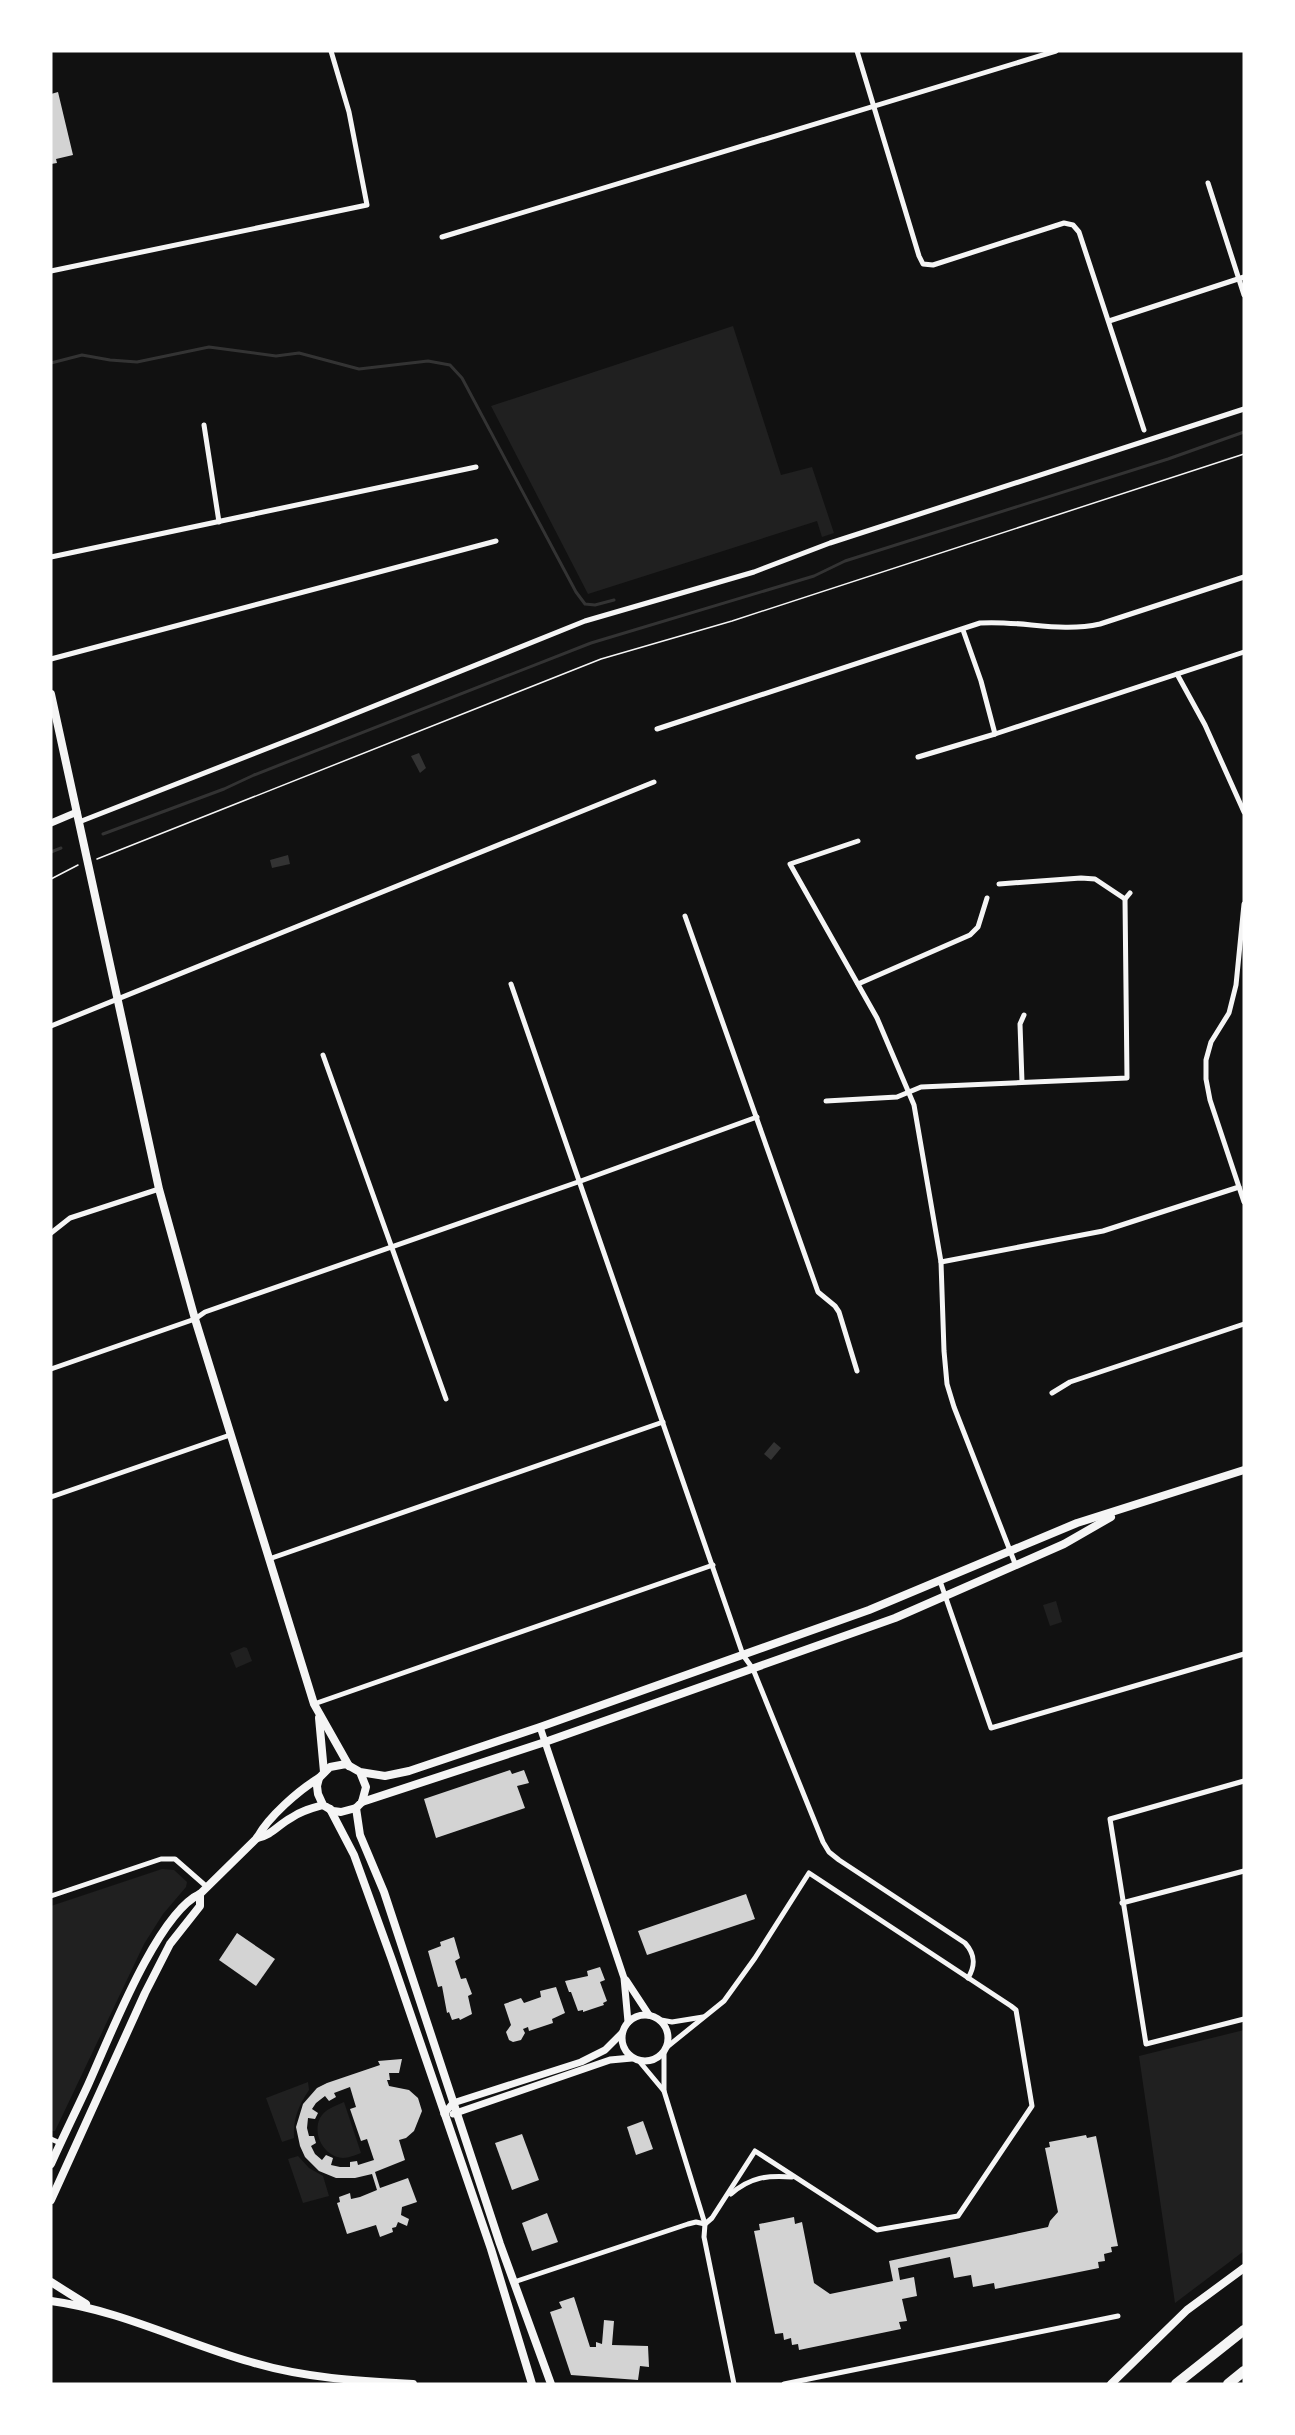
<svg xmlns="http://www.w3.org/2000/svg" width="1295" height="2435" viewBox="0 0 1295 2435" font-family="'DM Sans',sans-serif">
<style>
.green{fill:#202020}
.water{fill:#333}
.lines{fill:none;stroke-linecap:round;stroke-linejoin:round}
.stream{stroke:#333;stroke-width:3}
.building{fill:#d3d3d3;fill-rule:evenodd}
.path{stroke:#f5f5f5;stroke-width:1.5}
.minor{stroke:#f5f5f5;stroke-width:5}
.tertiary{stroke:#f5f5f5;stroke-width:7}
.secondary{stroke:#f5f5f5;stroke-width:8}
.motorway{stroke:#f5f5f5;stroke-width:10}
</style>
<rect width="100%" height="100%" fill="#111"/>
<g class="green">
<polygon points="733,326 781,475 812,467 834,533 822,537 817,521 588,594 491,406"/>
<polygon points="1056,1601 1062,1622 1050,1626 1043,1605"/>
<polygon points="244,1647 247,1648 252,1661 236,1668 230,1653"/>
<polygon points="162,1869 174,1870 187,1882 186,1887 163,1914 144,1944 55,2131 51,2131 51,1906"/>
<polygon points="1244,2030 1244,2251 1175,2303 1139,2056"/>
<path d="M 308,2082 L 309,2090 C 298,2107 293,2118 294,2138 L 282,2142 L 266,2098 Z"/>
<path d="M 344,2102 L 361,2153 C 355,2155 349,2158 343,2158 C 324,2157 312,2134 320,2118 C 325,2109 335,2106 344,2102 Z"/>
<polygon points="298,2156 309,2168 323,2176 329,2196 303,2203 288,2159"/>
</g>
<g class="water">
<polygon points="419,753 426,768 420,773 411,756"/>
<polygon points="288,855 290,864 272,868 270,860"/>
<polygon points="774,1442 781,1448 771,1460 764,1454"/>
</g>
<g class="lines">
<g class="stream">
<polyline points="51,363 82,355 110,360 137,362 209,347 276,356 299,353 359,369 428,361 450,365 462,378 576,592 585,604 595,605 614,600"/>
<polyline points="103,834 224,789 254,775 591,643 814,576 845,561 1168,459 1244,432"/>
<polyline points="51,852 61,848"/>
</g>
</g>
<g class="building">
<polygon points="58,92 73,155 56,159 57,163 51,164 51,94"/>
<polygon points="510,1770 512,1774 524,1770 529,1783 517,1786 525,1808 436,1838 424,1799"/>
<polygon points="746,1894 755,1919 647,1955 638,1931"/>
<polygon points="237,1933 275,1959 256,1986 219,1960"/>
<polygon points="454,1937 460,1958 455,1961 461,1979 466,1978 472,1994 468,1996 472,2014 460,2020 459,2018 452,2020 449,2012 447,2013 442,1986 438,1987 428,1951 441,1946 440,1942"/>
<polygon points="600,1967 605,1980 600,1982 607,2001 603,2003 604,2005 583,2012 583,2010 578,2011 571,1992 569,1992 565,1981 588,1976 587,1971"/>
<polygon points="556,1987 565,2013 552,2019 553,2023 529,2031 528,2027 523,2029 525,2033 521,2040 513,2042 509,2040 506,2032 511,2025 504,2004 521,1998 524,2003 541,1997 540,1991"/>
<path d="M 402,2059 L 399,2073 L 389,2073 L 390,2080 L 387,2080 L 389,2086 L 409,2090 L 418,2098 L 422,2111 L 414,2131 L 406,2138 L 399,2140 L 405,2160 L 375,2172 L 380,2188 L 408,2178 L 417,2202 L 402,2207 L 401,2215 L 409,2219 L 407,2226 L 398,2222 L 396,2227 L 392,2228 L 393,2232 L 380,2237 L 376,2225 L 347,2234 L 337,2203 L 340,2202 L 339,2197 L 350,2193 L 351,2199 L 360,2197 L 377,2190 L 372,2174 L 355,2178 L 336,2178 L 319,2171 L 305,2157 L 300,2146 L 296,2127 L 303,2104 L 317,2088 L 327,2083 L 380,2065 L 378,2061 ZM 350,2087 L 356,2107 L 350,2109 L 361,2141 L 367,2139 L 374,2160 L 358,2165 L 357,2161 L 350,2162 L 350,2167 L 340,2167 L 331,2165 L 333,2158 L 326,2155 L 322,2160 L 315,2154 L 311,2146 L 316,2143 L 314,2136 L 309,2136 L 307,2128 L 308,2118 L 315,2119 L 318,2113 L 312,2109 L 316,2103 L 325,2096 L 329,2101 L 336,2097 L 334,2093 Z"/>
<polygon points="643,2121 653,2149 636,2155 627,2127"/>
<polygon points="522,2134 539,2180 512,2190 495,2143"/>
<polygon points="1086,2135 1087,2138 1096,2136 1118,2246 1111,2247 1112,2252 1104,2254 1105,2261 1098,2262 1099,2268 995,2289 994,2283 973,2287 971,2275 954,2278 950,2257 898,2268 900,2280 914,2277 917,2296 902,2299 907,2321 899,2322 901,2329 799,2350 798,2344 792,2345 791,2338 784,2340 783,2333 775,2334 754,2231 760,2230 759,2224 794,2217 795,2224 802,2222 814,2283 830,2294 893,2281 889,2261 1048,2227 1050,2221 1058,2212 1045,2148 1050,2147 1049,2142"/>
<polygon points="547,2213 558,2242 532,2251 522,2223"/>
<polygon points="574,2297 590,2347 596,2347 596,2342 602,2344 604,2320 614,2321 612,2345 648,2346 649,2367 640,2366 638,2380 571,2375 550,2312 562,2308 559,2302"/>
</g>
<g class="lines">
<g class="path">
<polyline points="97,859 601,659 732,621 1244,454"/>
<polyline points="51,879 78,865"/>
</g>
<g class="minor">
<polyline points="857,51 919,256 923,264 933,265 1064,223 1073,225 1079,232 1144,430"/>
<polyline points="1208,183 1244,295"/>
<polyline points="442,237 1056,51"/>
<polyline points="51,271 367,205 349,112 331,51"/>
<polyline points="1109,321 1244,277"/>
<polyline points="204,425 219,522"/>
<polyline points="51,557 476,467"/>
<polyline points="963,630 981,681 995,734"/>
<polyline points="51,659 496,541"/>
<polyline points="1177,674 1205,725 1244,812"/>
<path d="M 657,729 L 980,623 C 1022,620 1059,633 1100,624 L 1244,577"/>
<polyline points="918,757 995,734 1244,652"/>
<polyline points="79,822 317,729 585,621 754,572 830,543 1244,409"/>
<polyline points="858,841 790,864 877,1018 914,1105 941,1262 944,1351 947,1384 954,1407 1016,1566"/>
<polyline points="999,884 1081,878 1095,879 1125,899"/>
<polyline points="1244,904 1236,985 1229,1013 1211,1042 1206,1060 1206,1079 1210,1100 1244,1202"/>
<polyline points="685,916 818,1292 835,1306 839,1312 857,1371"/>
<path d="M 511,984 L 743,1655 L 753,1669 L 823,1842 L 829,1852 L 839,1860 L 965,1943 C 975,1954 976,1965 968,1978"/>
<polyline points="858,984 970,935 978,927 987,898"/>
<polyline points="51,1026 654,782"/>
<polyline points="323,1055 446,1399"/>
<polyline points="1022,1082 1020,1024 1024,1015"/>
<polyline points="826,1101 897,1097 921,1087 1127,1078 1125,899 1130,893"/>
<polyline points="51,1233 70,1218 159,1189"/>
<polyline points="941,1262 1103,1231 1239,1187"/>
<polyline points="51,1369 195,1319 205,1312 578,1182 757,1117"/>
<polyline points="1052,1393 1070,1382 1244,1324"/>
<polyline points="51,1497 230,1435"/>
<polyline points="269,1559 663,1422"/>
<polyline points="940,1581 991,1728 1244,1654"/>
<polyline points="314,1704 713,1565"/>
<polyline points="1244,1781 1110,1819 1146,2044 1244,2019"/>
<polyline points="51,1896 161,1859 175,1859 207,1887"/>
<polyline points="1122,1903 1244,1871"/>
<polyline points="661,2020 672,2022 703,2017"/>
<polyline points="664,2053 664,2091 705,2224 704,2237 734,2384"/>
<polyline points="639,2061 664,2091"/>
<polyline points="51,2139 60,2143"/>
<path d="M 731,2194 C 750,2177 768,2175 792,2177"/>
<polyline points="514,2282 688,2224 696,2222 705,2224 712,2218 755,2151 877,2230 958,2216 1032,2106 1016,2010 1011,2006 809,1873 755,1958 724,2001 667,2047"/>
<polyline points="784,2384 1118,2316"/>
</g>
<g class="tertiary">
<polyline points="51,823 77,812"/>
<polyline points="540,1727 624,1978 628,2022"/>
<polyline points="626,1980 649,2015"/>
<circle cx="645" cy="2038" r="23"/>
<polyline points="444,2114 453,2103 581,2062 605,2050 622,2033"/>
<polyline points="453,2114 610,2060 632,2058"/>
</g>
<g class="secondary">
<polyline points="51,694 159,1189 195,1319 314,1704 349,1766"/>
<polyline points="319,1718 324,1772"/>
<polyline points="360,1772 366,1787 362,1802 356,1808 341,1812 333,1811 323,1805 318,1794 317,1786 319,1778 330,1767 346,1764 360,1772 385,1776 409,1771 540,1727 869,1610 1077,1523 1244,1470"/>
<polyline points="362,1802 545,1742 895,1618 1064,1544 1111,1517"/>
<polyline points="356,1808 360,1835 384,1892 500,2244 551,2384"/>
<polyline points="330,1809 354,1855 392,1960 491,2249 532,2384"/>
<path d="M 257,1838 C 272,1835 278,1825 291,1818 C 301,1811 312,1808 323,1805"/>
<path d="M 51,2164 C 63,2137 76,2111 88,2085 C 108,2041 157,1913 200,1894 L 257,1838 C 268,1817 299,1790 319,1778"/>
<polyline points="51,2200 145,1993 170,1944 200,1906 200,1894"/>
<polyline points="51,2282 86,2304"/>
<path d="M 51,2301 C 120,2310 184,2343 251,2362 C 304,2378 358,2381 413,2384"/>
<polyline points="1111,2384 1187,2310 1244,2268"/>
</g>
<g class="motorway">
<polyline points="1176,2384 1244,2330"/>
<polyline points="1228,2384 1244,2371"/>
</g>
</g>
<rect width="1295" height="2435" fill="none" stroke="#ffffff" stroke-width="105"/>
</svg>
